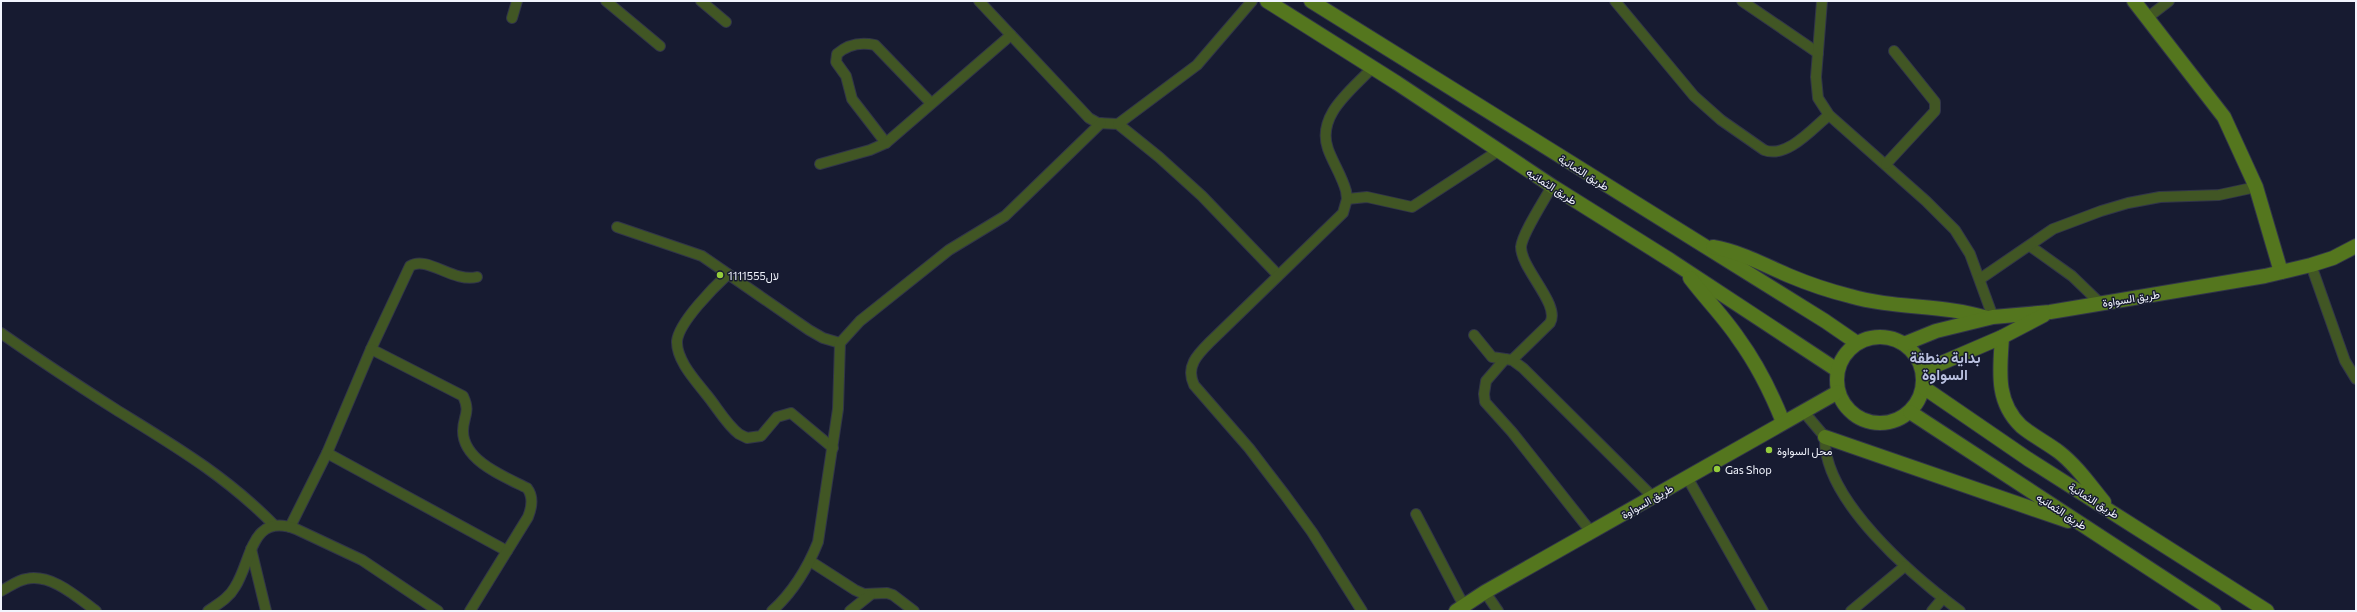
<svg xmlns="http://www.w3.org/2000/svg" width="2357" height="612" viewBox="0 0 2357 612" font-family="Commissioner,Vazirmatn,sans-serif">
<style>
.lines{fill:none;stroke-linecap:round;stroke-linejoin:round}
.street-casing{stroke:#313549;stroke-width:12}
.secondary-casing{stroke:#313549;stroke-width:16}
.street{stroke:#415624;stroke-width:10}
.secondary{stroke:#54761e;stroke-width:14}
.poi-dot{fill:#94cc3c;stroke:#171b31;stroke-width:1.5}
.labels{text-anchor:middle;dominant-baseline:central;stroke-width:3;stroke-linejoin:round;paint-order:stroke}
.street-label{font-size:11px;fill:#f1f4fd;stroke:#171b31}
.poi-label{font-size:11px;fill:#f1f4fd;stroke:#171b31;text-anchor:start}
.district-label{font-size:15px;font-weight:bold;fill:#bac1e0;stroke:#171b31}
</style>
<rect width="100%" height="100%" fill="#171b31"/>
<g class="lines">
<defs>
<g id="street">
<polyline points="606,1 660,46"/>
<polyline points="701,1 726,22"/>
<polyline points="979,1 1089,118 1098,123 1118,124 1159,157 1202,196 1278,275"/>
<path d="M 1615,1 L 1694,96 L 1721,120 L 1764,150 C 1787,159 1813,128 1829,115"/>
<polyline points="1742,1 1818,53"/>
<polyline points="1822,1 1816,77 1818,98 1829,115 1926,201 1955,230 1970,254 1993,317"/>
<polyline points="512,18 517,1"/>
<polyline points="2147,18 2169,1"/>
<polyline points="1118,124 1197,65 1252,1"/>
<path d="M 886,143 L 852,99 L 846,76 L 836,62 L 837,54 C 848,44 861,42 875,45 L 931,103"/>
<polyline points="820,164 870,150 886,143 1011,35"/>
<polyline points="1886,164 1935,111 1935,102 1894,51"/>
<polyline points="1347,199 1367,197 1412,207 1498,151"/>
<polyline points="617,227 702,256 809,330 823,338 840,343"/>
<polyline points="2030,246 2072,276 2100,303"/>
<polyline points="2311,265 2345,361 2356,379"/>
<path d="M 728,274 C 714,287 679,322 677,341 C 676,360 696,381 706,394 C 717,407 726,424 739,434 L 747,438 L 761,436 L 777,417 L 791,413 L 833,448"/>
<polyline points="1980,279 2053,229 2101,211 2128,203 2160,197 2219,195 2256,187"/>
<path d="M 1,333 C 38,359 76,384 115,409 C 173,445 225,475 274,525"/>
<polyline points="1474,335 1492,357 1512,360 1523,368 1653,497"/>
<path d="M 371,349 L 410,266 C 427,255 453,283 477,277"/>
<polyline points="1505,359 1486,381 1484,394 1485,402 1512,432 1592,533"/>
<path d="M 1512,360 L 1550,323 C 1561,305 1521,269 1521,247 C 1522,234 1545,199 1552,186"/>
<path d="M 1803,411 L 1825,437 C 1822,499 1914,577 1960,611"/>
<polyline points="327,453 507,551"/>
<polyline points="1687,477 1763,611"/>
<polyline points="1416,514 1464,606"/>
<path d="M 290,527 L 327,453 L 371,349 L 463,396 C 471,413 463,416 463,431 C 463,461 505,477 527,488 C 534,497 532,507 528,517 L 470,611"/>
<polyline points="251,549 266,611"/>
<polyline points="810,561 855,590 864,594 887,593 893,595 914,611"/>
<path d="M 1,591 C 9,587 18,580 26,579 C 51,573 77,597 96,611"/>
<polyline points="1485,592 1498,611"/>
<path d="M 208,611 C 218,604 229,598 235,587 C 252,561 250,512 296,529 L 362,560 L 438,611"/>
<path d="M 772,611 C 792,593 808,567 818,542 L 838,409 L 840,343 L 860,321 L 949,250 L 1005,216 L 1101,123"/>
<polyline points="850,611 870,595"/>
<path d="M 1362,611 L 1312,532 L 1285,495 L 1249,448 L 1194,385 C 1185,366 1198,354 1211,341 L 1343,213 L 1347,199 L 1346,191 C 1342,176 1333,163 1328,149 C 1316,115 1352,90 1372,68"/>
<polyline points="1851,611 1905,566"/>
<polyline points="1932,611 1943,598"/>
</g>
<g id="secondary">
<polyline points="1267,1 1397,83 1552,186 1670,260 1837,370"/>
<polyline points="1311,1 1825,321 1857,343"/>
<polyline points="2134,1 2224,117 2256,187 2281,272"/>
<path d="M 1713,247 C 1741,252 1764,265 1790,276 C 1809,284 1830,291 1850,296 C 1895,309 1943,304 1987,318"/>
<path d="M 1690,278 C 1705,298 1724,317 1738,338 C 1757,364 1771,392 1783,422"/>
<circle cx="1880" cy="380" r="43"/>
<path d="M 2002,337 C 2000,370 1995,401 2021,426 C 2033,436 2047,443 2059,452 C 2077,466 2090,485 2104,502"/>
<polyline points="1904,344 1936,331 1993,317 2050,312 2265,276 2311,265 2333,258 2356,246"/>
<polyline points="1923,371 2002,337 2044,315"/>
<polyline points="1923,387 2028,459 2267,611"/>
<polyline points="1910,412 2214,611"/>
<polyline points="1825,437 2068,521"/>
<polyline points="1456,611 1485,592 1838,392"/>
</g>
</defs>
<use href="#street" class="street-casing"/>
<use href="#secondary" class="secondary-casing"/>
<use href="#street" class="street"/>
<use href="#secondary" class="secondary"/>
</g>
<g class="poi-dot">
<circle cx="720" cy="275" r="4"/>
<circle cx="1769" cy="450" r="4"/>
<circle cx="1717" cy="469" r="4"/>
</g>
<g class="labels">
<g class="street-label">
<text transform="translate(1584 172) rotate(32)">طريق الثمانية</text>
<text transform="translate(1552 186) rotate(33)">طريق الثمانيه</text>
<text transform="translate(2131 298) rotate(-9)">طريق السواوة</text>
<text transform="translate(2094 500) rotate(32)">طريق الثمانية</text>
<text transform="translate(1647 501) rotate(-30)">طريق السواوة</text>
<text transform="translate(2062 511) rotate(33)">طريق الثمانيه</text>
</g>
<g class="poi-label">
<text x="728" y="275">1111555لال</text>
<text x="1777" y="450">محل السواوة</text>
<text x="1725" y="469">Gas Shop</text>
</g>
<g class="district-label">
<text x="1945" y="357">بداية منطقة<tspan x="1945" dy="17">السواوة</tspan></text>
</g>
</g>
<rect width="2357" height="612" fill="none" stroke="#f1f4fd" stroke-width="4"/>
</svg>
